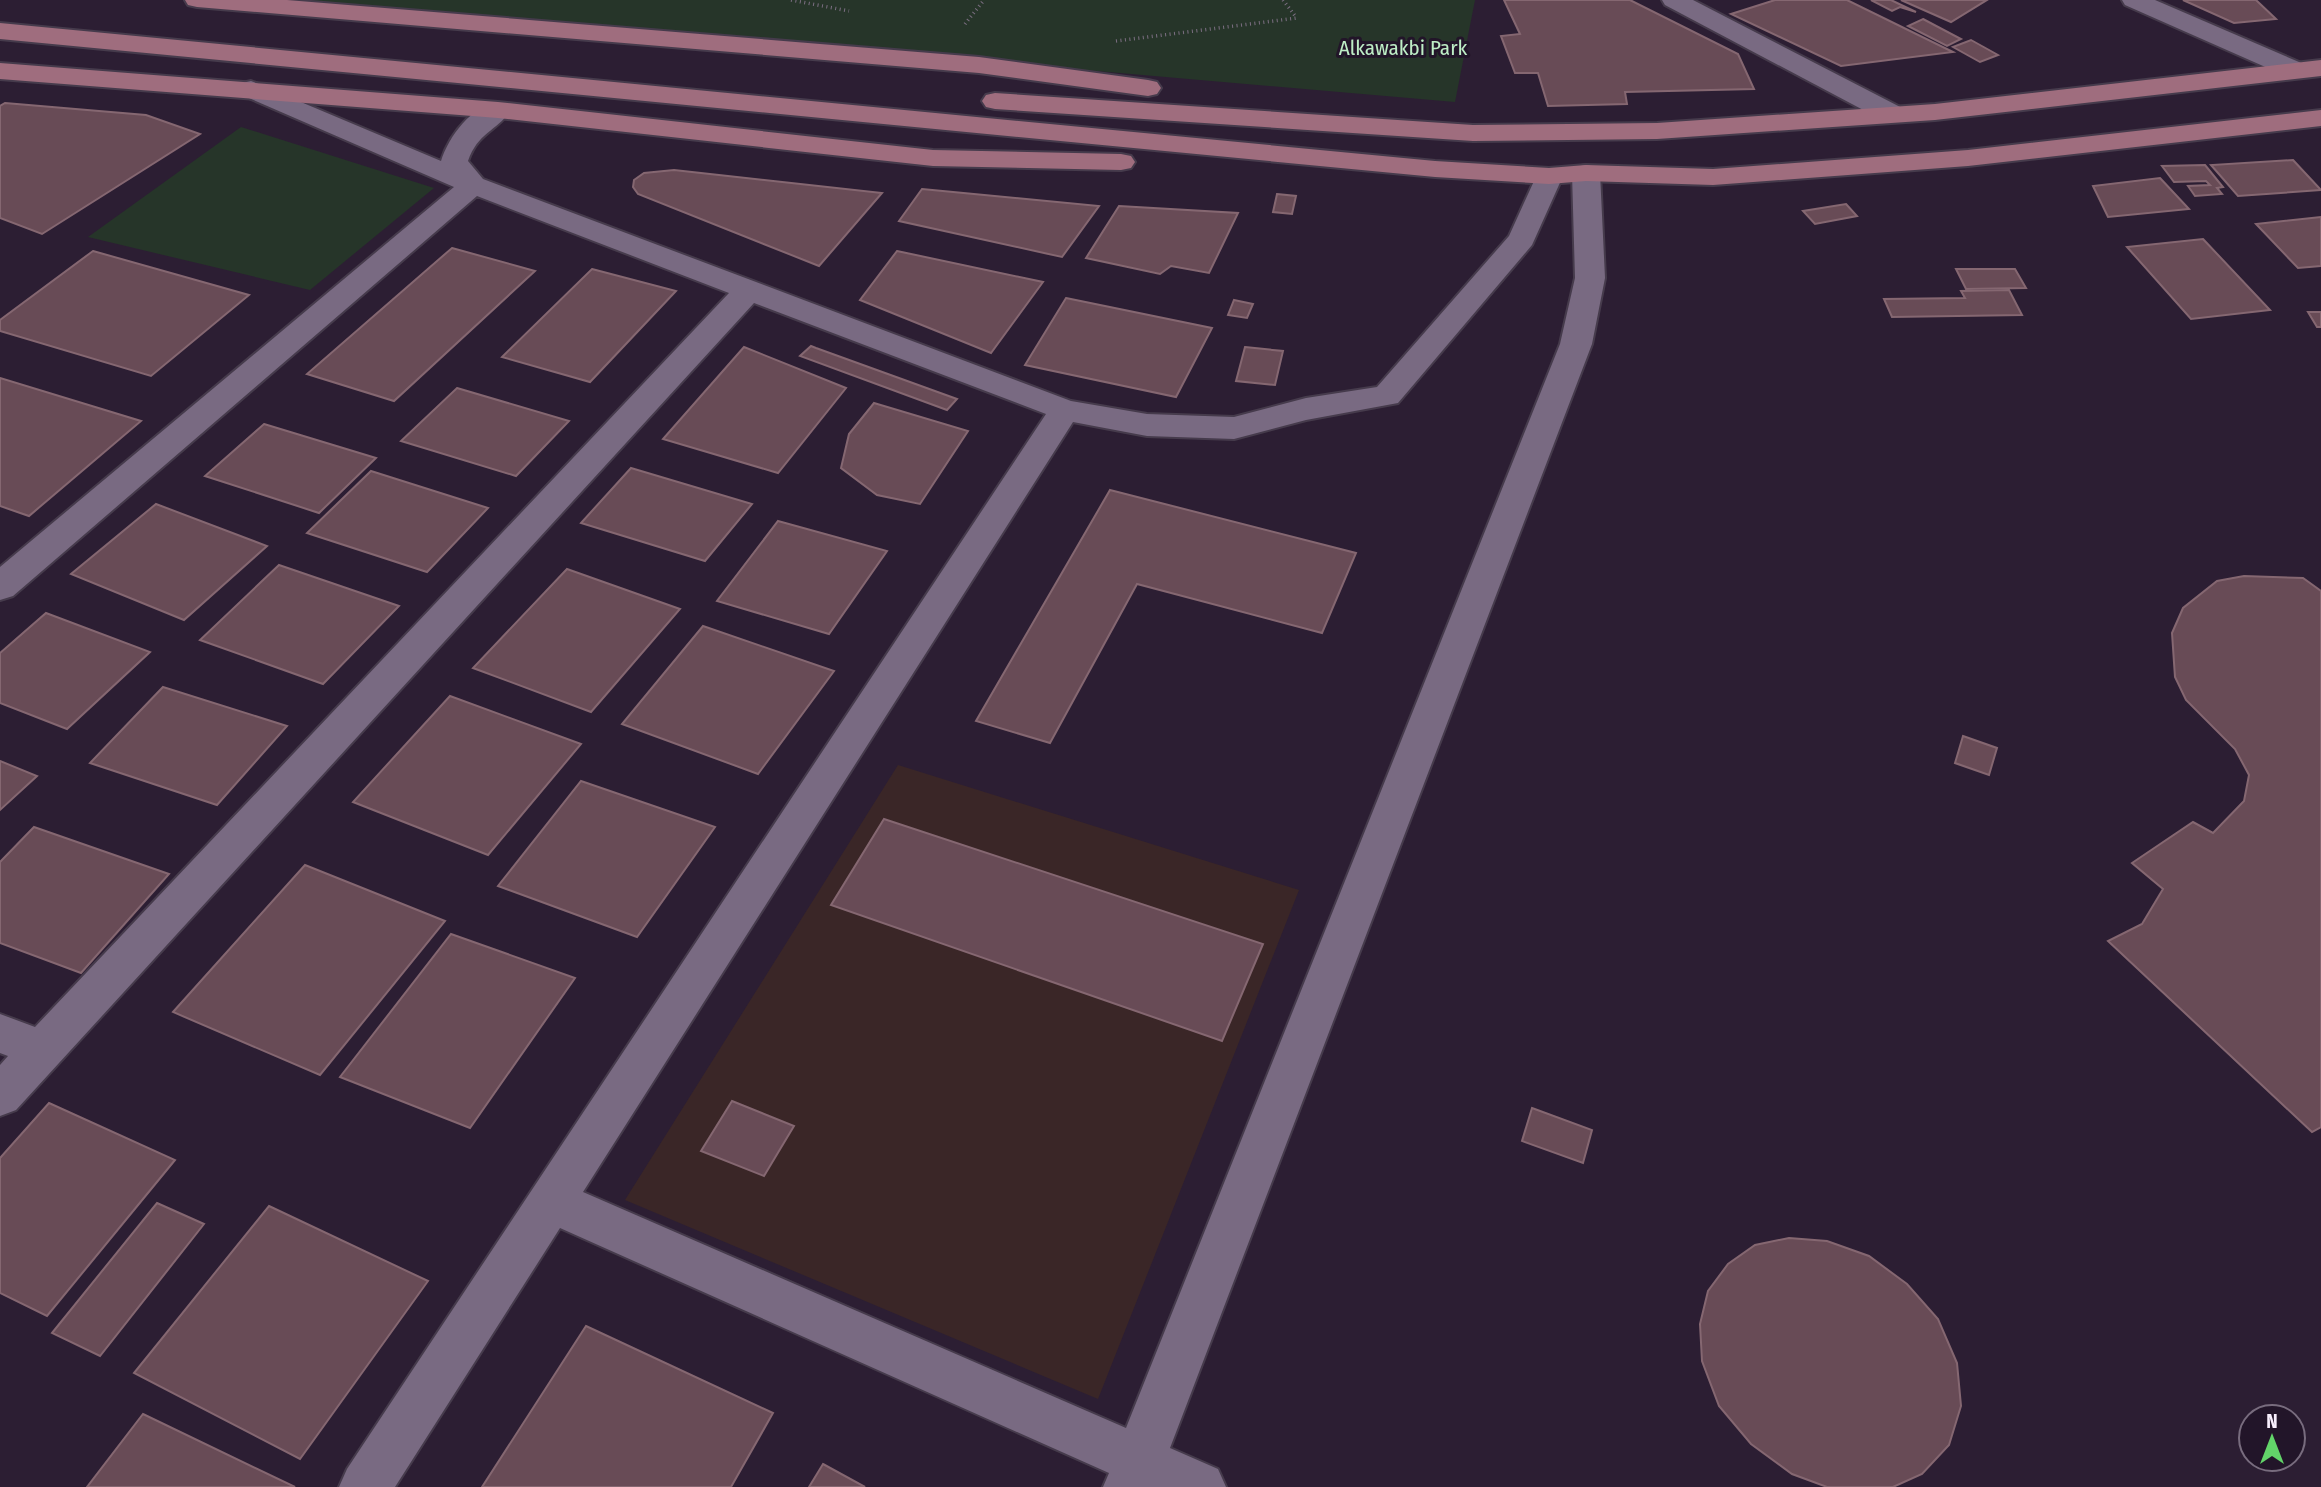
<svg xmlns="http://www.w3.org/2000/svg" width="2321" height="1487" viewBox="0 0 2321 1487" font-family="'Fira Sans Condensed',sans-serif">
<style>
.education{fill:#3a2627}
.green{fill:#263529}
.building{fill:#684b56;stroke:#856771;stroke-width:2}
.lines{fill:none;stroke-linecap:round;stroke-linejoin:round}
.minor-casing{stroke:#463b4c;stroke-width:4}
.major-casing{stroke:#463b4c;stroke-width:4}
.path{stroke:#7c6f82;stroke-width:3.5;stroke-dasharray:1 3.5;stroke-linecap:butt}
.minor{fill:#796a82;fill-rule:evenodd}
.major{fill:#9f6d7e;fill-rule:evenodd}
.labels{text-anchor:middle;dominant-baseline:central;stroke-width:6;stroke-linejoin:round;paint-order:stroke}
.far-park-label{font-size:21px;fill:#beeec6;stroke:#221529}
</style>
<rect width="100%" height="100%" fill="#2c1e33"/>
<polygon class="education" points="898,765 1299,890 1098,1399 625,1200"/>
<g class="green">
<polygon points="276,0 1475,0 1455,102"/>
<polygon points="241,127 434,188 310,290 88,237"/>
</g>
<g class="building">
<polygon points="1504,0 1630,0 1738,54 1754,89 1625,92 1627,104 1548,106 1538,73 1515,73 1501,36 1520,34"/>
<polygon points="1775,0 1847,0 1953,52 1841,66 1731,14"/>
<polygon points="1871,0 1891,0 1916,12 1900,7 1892,11"/>
<polygon points="1901,0 1987,0 1951,22"/>
<polygon points="2183,0 2256,0 2276,19 2234,23"/>
<polygon points="1923,19 1961,39 1947,46 1908,26"/>
<polygon points="1971,40 1998,55 1980,62 1953,47"/>
<polygon points="5,103 146,115 200,134 42,234 0,218 0,106"/>
<polygon points="2293,160 2321,190 2238,196 2211,165"/>
<polygon points="2205,165 2223,187 2217,188 2222,194 2195,196 2188,186 2210,185 2206,181 2174,182 2162,166"/>
<polygon points="674,170 882,193 819,266 638,194 633,187 634,180 644,173"/>
<polygon points="2160,178 2189,209 2108,217 2093,186"/>
<polygon points="922,189 1099,206 1062,257 899,221"/>
<polygon points="1277,194 1296,196 1292,214 1273,212"/>
<polygon points="1846,204 1857,216 1815,224 1803,211"/>
<polygon points="1119,206 1238,213 1209,273 1171,266 1160,274 1086,258"/>
<polygon points="2321,217 2321,266 2298,268 2256,224"/>
<polygon points="2203,239 2270,310 2191,319 2127,247"/>
<polygon points="452,248 535,271 394,401 307,374"/>
<polygon points="93,251 249,295 151,376 0,331 0,320"/>
<polygon points="897,251 1043,282 991,353 860,300"/>
<polygon points="592,269 676,291 590,382 502,357"/>
<polygon points="1956,269 2015,269 2026,288 1966,289"/>
<polygon points="2009,290 2022,315 1892,317 1884,299 1965,298 1961,291"/>
<polygon points="1066,298 1212,328 1176,397 1025,365"/>
<polygon points="1234,300 1253,304 1247,318 1228,315"/>
<polygon points="2308,312 2321,312 2321,327 2317,327"/>
<polygon points="811,346 816,348 957,399 947,410 800,356"/>
<polygon points="744,347 846,388 778,473 663,439"/>
<polygon points="1245,347 1283,351 1275,385 1236,381"/>
<polygon points="0,378 141,421 29,516 0,506"/>
<polygon points="457,388 569,421 516,476 401,441"/>
<polygon points="874,403 968,431 920,504 877,495 841,468 849,434"/>
<polygon points="264,424 376,458 319,513 205,476"/>
<polygon points="631,468 752,504 705,561 581,523"/>
<polygon points="371,471 488,508 427,572 307,533"/>
<polygon points="1110,490 1356,553 1322,633 1137,584 1050,743 976,721"/>
<polygon points="156,504 267,546 184,620 71,574"/>
<polygon points="778,521 887,551 829,634 717,601"/>
<polygon points="279,565 399,606 323,684 200,640"/>
<polygon points="567,569 680,609 591,712 473,668"/>
<polygon points="2244,576 2303,578 2321,591 2321,1127 2312,1132 2108,941 2142,924 2163,889 2132,863 2193,822 2213,833 2244,801 2249,775 2235,749 2186,700 2175,677 2172,633 2183,608 2217,581"/>
<polygon points="46,613 150,652 67,729 0,703 0,653"/>
<polygon points="703,626 834,671 758,774 622,724"/>
<polygon points="163,687 287,726 217,805 90,763"/>
<polygon points="450,696 581,744 488,855 353,802"/>
<polygon points="1963,736 1997,748 1989,775 1955,763"/>
<polygon points="0,761 37,776 0,810"/>
<polygon points="581,781 715,827 637,937 498,886"/>
<polygon points="884,819 1263,944 1222,1041 831,905"/>
<polygon points="34,827 169,874 81,973 0,943 0,862"/>
<polygon points="305,865 445,921 320,1075 173,1012"/>
<polygon points="451,934 575,978 470,1128 340,1077"/>
<polygon points="732,1101 794,1126 764,1176 701,1151"/>
<polygon points="49,1103 175,1160 47,1316 0,1293 0,1158"/>
<polygon points="1532,1108 1592,1130 1583,1163 1522,1141"/>
<polygon points="157,1203 204,1224 100,1356 52,1333"/>
<polygon points="269,1206 428,1281 300,1459 134,1373"/>
<polygon points="1789,1238 1827,1241 1869,1256 1907,1284 1938,1319 1957,1363 1961,1406 1949,1445 1922,1474 1893,1487 1827,1487 1792,1474 1751,1444 1719,1406 1702,1361 1700,1324 1708,1291 1728,1264 1755,1245"/>
<polygon points="586,1326 773,1413 731,1487 482,1487"/>
<polygon points="143,1414 295,1487 87,1487"/>
<polygon points="823,1464 865,1487 809,1487"/>
</g>
<g class="lines">
<defs>
<g id="minor">
<polygon points="1662,0 1693,0 1904,109 1907,115 1904,121 1884,121 1665,5"/>
<polygon points="2122,0 2155,0 2306,65 2310,71 2306,77 2288,77 2125,5"/>
<path d="M 251,81 L 441,161 C 449,135 477,97 507,104 L 511,110 C 497,131 478,132 468,161 L 483,179 L 1071,401 L 1147,414 L 1234,417 L 1306,398 L 1377,387 L 1509,236 L 1539,170 L 1549,168 L 1559,170 L 1563,176 L 1532,245 L 1398,403 L 1306,420 L 1234,439 L 1147,436 L 1073,422 L 583,1192 L 1126,1428 L 1560,344 L 1575,278 L 1572,173 L 1576,167 L 1586,165 L 1596,167 L 1600,173 L 1605,278 L 1592,344 L 1170,1448 L 1218,1469 L 1226,1487 L 1103,1487 L 1109,1473 L 560,1228 L 395,1487 L 339,1487 L 347,1469 L 1046,414 L 754,303 L 16,1110 L 0,1116 L 0,1065 L 8,1056 L 0,1053 L 0,1014 L 35,1027 L 729,293 L 477,196 L 13,596 L 0,600 L 0,567 L 454,187 L 242,95 L 238,89 L 242,83 Z"/>
</g>
<g id="major">
<polygon points="185,0 287,0 979,57 1148,80 1157,82 1161,88 1157,94 1148,96 979,73 197,7 188,5"/>
<polygon points="0,23 1435,161 1549,168 1586,165 1713,169 1968,150 2321,110 2321,126 1968,166 1713,185 1586,181 1549,184 1435,177 0,39"/>
<polygon points="2321,60 2321,76 1935,120 1657,139 1473,141 995,109 986,107 982,101 986,95 995,93 1473,125 1657,123 1935,104"/>
<polygon points="0,63 498,102 933,150 1121,154 1131,156 1135,162 1131,168 1121,170 933,166 498,118 0,79"/>
</g>
</defs>
<use href="#minor" class="minor-casing"/>
<use href="#major" class="major-casing"/>
<g class="path">
<polyline points="791,0 849,11"/>
<polyline points="1283,0 1296,17"/>
<polyline points="965,24 984,0"/>
<polyline points="1116,41 1297,18"/>
</g>
<use href="#minor" class="minor"/>
<use href="#major" class="major"/>
</g>
<g class="labels">
<g class="far-park-label">
<text x="1403" y="48">Alkawakbi Park</text>
</g>
</g>
<g transform="translate(2272 1438)"><circle r="33" fill="#221529" stroke="#786c7e" stroke-width="2"/>
<path d="M0-5L12 26L0 18L-12 26Z" fill="#62d469"/>
<text y="-10" font-size="19" font-weight="bold" text-anchor="middle" fill="#f8effd">N</text>
</g>
</svg>
